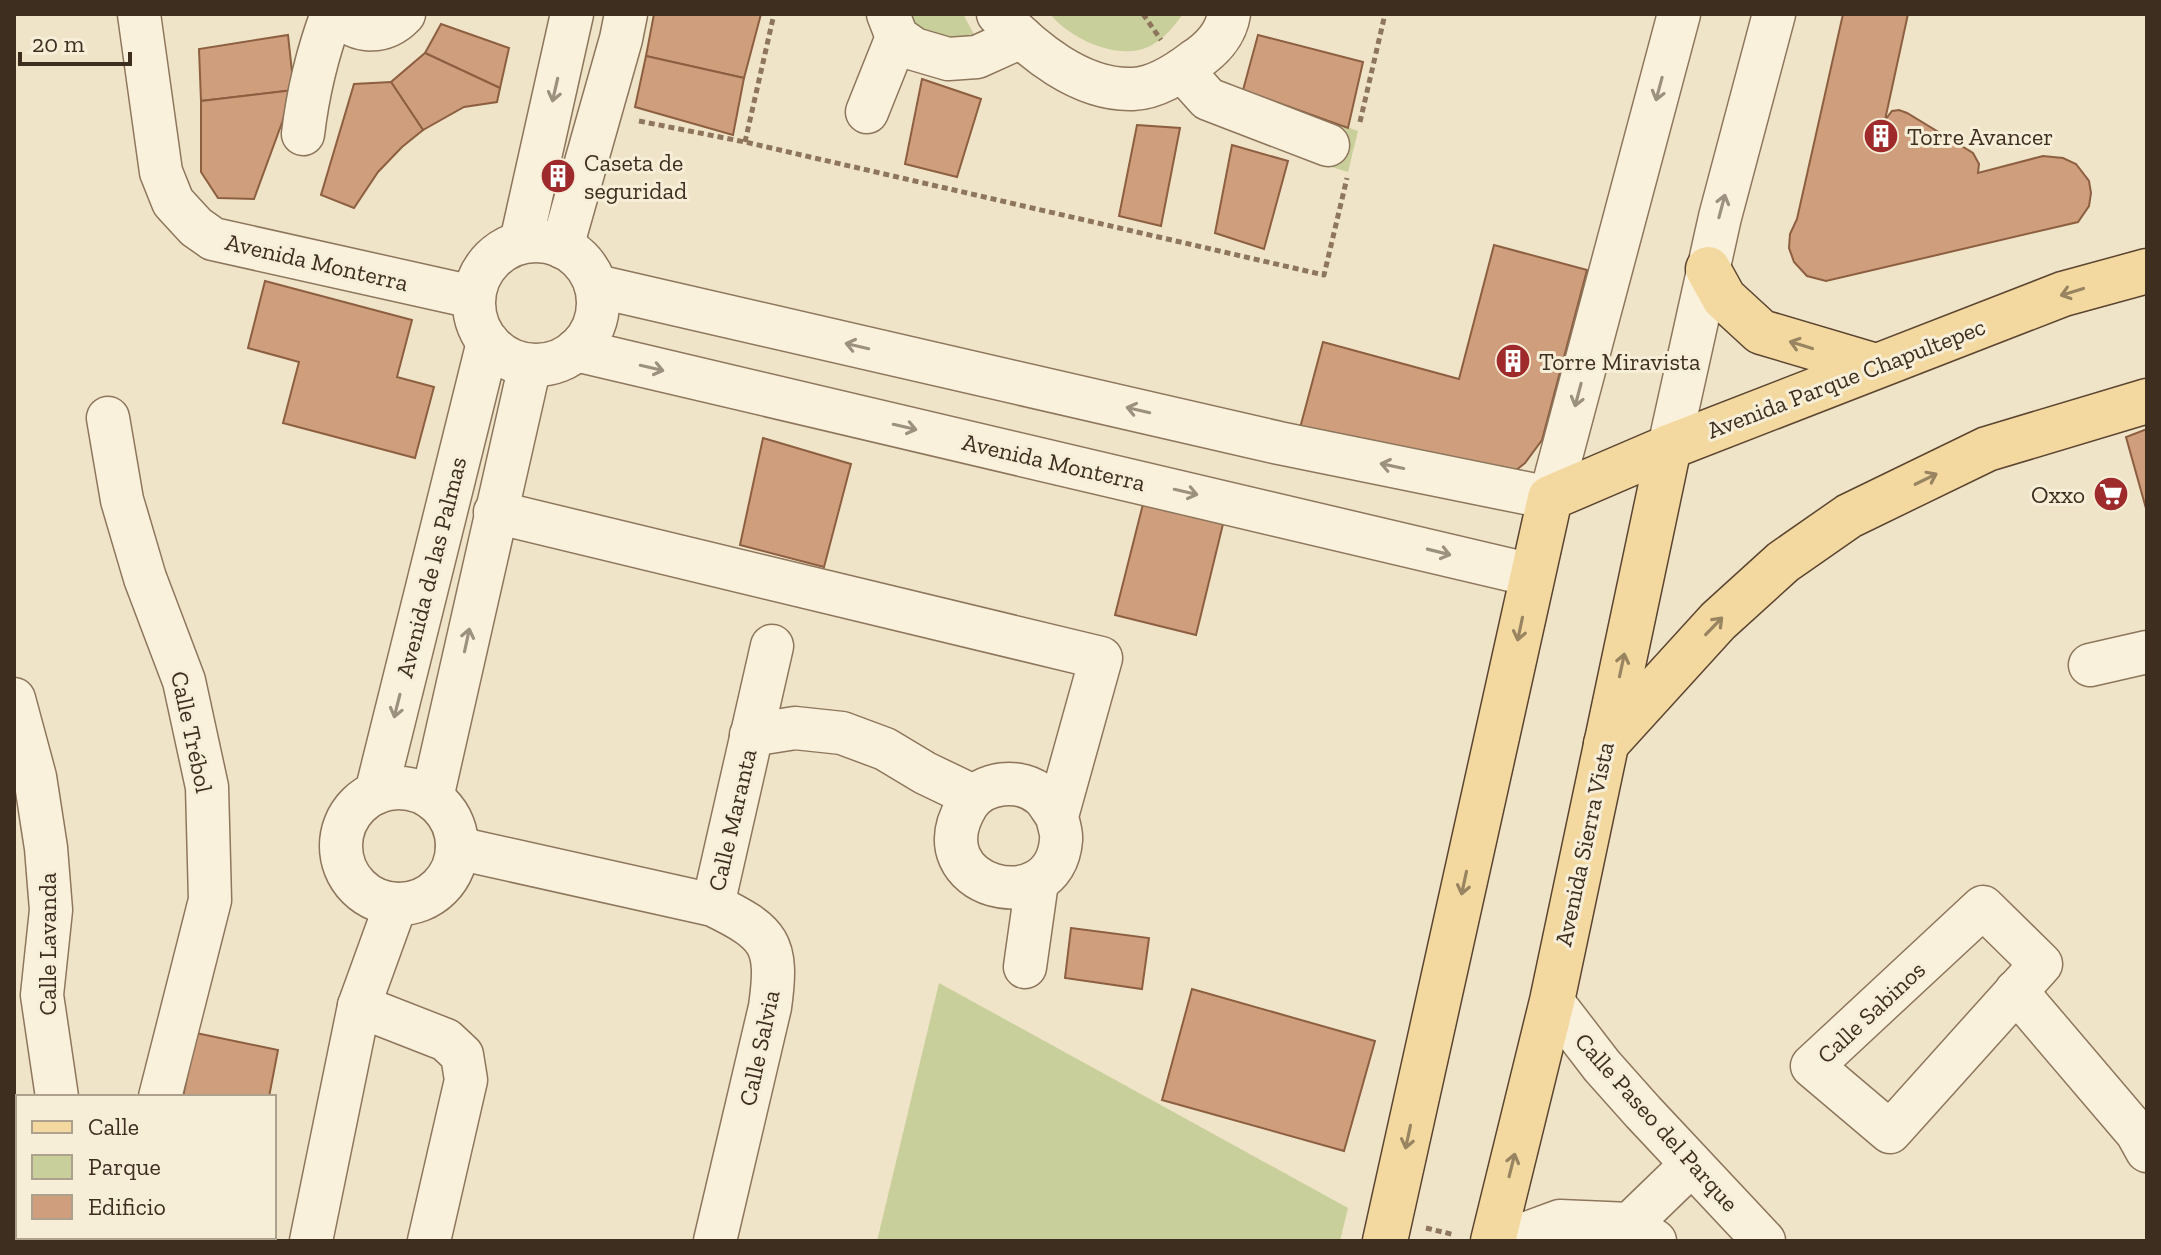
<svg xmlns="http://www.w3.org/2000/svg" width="2161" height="1255" viewBox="0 0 2161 1255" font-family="'Zilla Slab',serif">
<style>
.green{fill:#c9cf9b}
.building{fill:#cf9f7d;stroke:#8d5f41;stroke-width:2}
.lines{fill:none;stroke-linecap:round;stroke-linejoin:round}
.minor-casing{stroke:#8d765c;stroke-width:45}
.major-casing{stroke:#5b4430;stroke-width:47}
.path{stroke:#8d765c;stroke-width:5;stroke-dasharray:6 4;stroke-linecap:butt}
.minor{stroke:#faf1dc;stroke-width:42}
.major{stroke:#f3d9a0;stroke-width:44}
.oneway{stroke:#9c907e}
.oneway2{stroke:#988460}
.labels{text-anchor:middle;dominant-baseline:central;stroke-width:6;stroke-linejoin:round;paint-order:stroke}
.poi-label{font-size:24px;fill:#3d2e20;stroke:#f7eed8;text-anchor:start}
.street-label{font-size:24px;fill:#3d2e20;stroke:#f7eed8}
</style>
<rect width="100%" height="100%" fill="#f0e4c8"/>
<g class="green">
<polygon points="896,14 963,14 976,38 951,50"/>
<path d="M 1050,14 L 1183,14 C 1174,26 1166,37 1152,45 C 1121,63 1070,39 1050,14 Z"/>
<polygon points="1335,123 1358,131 1348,172 1325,165"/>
<polygon points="939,983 1348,1208 1340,1241 877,1241"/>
</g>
<g class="building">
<polygon points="654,14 761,14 744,78 646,56"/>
<polygon points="1843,14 1908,14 1885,120 1892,111 1899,110 1907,113 1973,153 1979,164 1978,173 2043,156 2063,158 2076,164 2089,181 2091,193 2089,206 2078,222 1826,281 1807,276 1794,262 1789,248 1790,234 1797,219"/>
<polygon points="441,24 509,48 500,88 425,53"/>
<polygon points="288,35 294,90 201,101 199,49"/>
<polygon points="1258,35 1363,62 1348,128 1243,90"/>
<polygon points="425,53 500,88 497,102 464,107 423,130 391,82"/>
<polygon points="646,56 744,78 733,135 635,107"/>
<polygon points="922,79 981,99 957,177 905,164"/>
<polygon points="391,82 423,130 402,147 378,172 354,208 321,195 354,84"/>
<polygon points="294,90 254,199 218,198 201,172 201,101"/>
<polygon points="1137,125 1180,128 1161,226 1119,216"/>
<polygon points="1232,145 1288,161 1264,249 1215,233"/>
<polygon points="1494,245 1587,270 1542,440 1525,463 1510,475 1300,428 1323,342 1459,379"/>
<polygon points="265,281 412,320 397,377 434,387 415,458 283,423 299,362 248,348"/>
<polygon points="2147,429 2147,512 2126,437"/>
<polygon points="763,438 851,464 824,567 740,545"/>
<polygon points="1143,504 1223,524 1196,635 1115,615"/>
<polygon points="1071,928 1149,938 1142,989 1065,978"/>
<polygon points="1192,989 1375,1041 1344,1151 1162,1100"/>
<polygon points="196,1033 278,1050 269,1097 183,1097"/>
<polygon points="176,1237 243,1237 242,1241 175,1241"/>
</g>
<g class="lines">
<defs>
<g id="minor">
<polyline points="139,14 161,172 173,202 196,227 213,239 473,297"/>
<path d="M 339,14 C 358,35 385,34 404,14"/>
<polyline points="888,14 897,37 914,49 948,59 977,57 1021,37"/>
<path d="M 998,14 C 1031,50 1081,91 1133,89 C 1156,88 1177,74 1194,61 C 1211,50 1226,34 1229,14"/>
<polyline points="1182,70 1208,99 1328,145"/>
<polyline points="867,112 897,37"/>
<path d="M 303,134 C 308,92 317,54 332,14"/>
<circle cx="536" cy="303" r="62"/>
<polyline points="521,242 572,14"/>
<polyline points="562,247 621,39 626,14"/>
<polyline points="596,286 1279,443 1550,498 1679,14"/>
<polyline points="576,350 1532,575"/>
<polyline points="108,418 122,500 145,578 184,681 207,787 210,900 160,1097"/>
<polyline points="1669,447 1720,217 1774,14"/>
<path d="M 495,512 L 1101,658 L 1057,816 C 1058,823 1062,833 1061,840 C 1055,923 917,888 967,805 C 982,781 1021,777 1042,796 C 1048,801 1052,810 1057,816"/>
<polyline points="2090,665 2147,652"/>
<polyline points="14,699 35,777 46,848 51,910 42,995 57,1097"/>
<polyline points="751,735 795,728 842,733 885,749 925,773 973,796"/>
<circle cx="399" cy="846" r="58"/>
<polyline points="376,793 488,342"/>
<polyline points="432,798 530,365"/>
<path d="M 457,848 L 713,905 C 770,933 779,943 770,1007 L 715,1241"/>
<polyline points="713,905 772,646"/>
<polygon points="1983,907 2041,964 1890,1132 1812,1066"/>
<polyline points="1025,967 1037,882"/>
<polyline points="2016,991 2137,1133 2147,1151"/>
<polyline points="1552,1001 1602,1066 1643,1112 1764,1241"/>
<polyline points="359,1006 446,1040 462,1055 466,1080 429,1241"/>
<polyline points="1630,1224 1691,1165"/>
<polyline points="117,1237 121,1241"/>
<polyline points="311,1241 359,1006 396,904"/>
<polyline points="1505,1241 1560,1221 1630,1224 1655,1241"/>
</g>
<g id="major">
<polyline points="1708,269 1724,298 1761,332 1876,366"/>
<polyline points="1606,744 1718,621 1783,562 1849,516 1987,449 2147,401"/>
<polyline points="1385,1241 1550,498 1669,447 2063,294 2147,271"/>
<polyline points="1493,1241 1552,1001 1669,447"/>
</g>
</defs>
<use href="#minor" class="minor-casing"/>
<use href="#major" class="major-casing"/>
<g class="path">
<polyline points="1143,14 1161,40"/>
<polyline points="639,121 745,142 1324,275 1347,178"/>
<polyline points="1360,122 1385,14"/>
<polyline points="745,142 774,14"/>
<polyline points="1426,1228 1455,1235"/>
</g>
<use href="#minor" class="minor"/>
<use href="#major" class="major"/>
</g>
<defs><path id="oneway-shaft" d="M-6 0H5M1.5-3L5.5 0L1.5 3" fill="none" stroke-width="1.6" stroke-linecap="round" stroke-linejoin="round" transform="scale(2)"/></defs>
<g class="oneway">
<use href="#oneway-shaft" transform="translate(1659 89) rotate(105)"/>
<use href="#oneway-shaft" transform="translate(555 90) rotate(103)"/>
<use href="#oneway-shaft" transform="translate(1722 206) rotate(-75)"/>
<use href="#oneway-shaft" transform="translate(857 346) rotate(-167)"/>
<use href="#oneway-shaft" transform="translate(652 368) rotate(13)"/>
<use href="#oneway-shaft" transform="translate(1578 395) rotate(105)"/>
<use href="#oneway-shaft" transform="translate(1138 410) rotate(-167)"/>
<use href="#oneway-shaft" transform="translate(905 427) rotate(13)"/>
<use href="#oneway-shaft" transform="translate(1392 466) rotate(-168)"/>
<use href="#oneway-shaft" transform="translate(1186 492) rotate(13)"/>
<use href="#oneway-shaft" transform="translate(1439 552) rotate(14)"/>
<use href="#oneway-shaft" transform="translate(467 640) rotate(-78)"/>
<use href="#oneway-shaft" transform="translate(397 706) rotate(104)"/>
</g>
<g class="oneway2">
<use href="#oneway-shaft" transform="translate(2072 292) rotate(163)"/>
<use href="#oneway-shaft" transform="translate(1801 345) rotate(-163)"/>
<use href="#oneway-shaft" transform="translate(1926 479) rotate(-26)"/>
<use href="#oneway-shaft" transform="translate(1714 626) rotate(-46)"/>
<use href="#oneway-shaft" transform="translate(1520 629) rotate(102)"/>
<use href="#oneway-shaft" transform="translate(1622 665) rotate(-78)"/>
<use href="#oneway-shaft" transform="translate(1464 883) rotate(102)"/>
<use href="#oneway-shaft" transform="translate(1408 1137) rotate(102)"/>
<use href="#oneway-shaft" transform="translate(1512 1165) rotate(-76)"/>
</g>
<defs>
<symbol id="building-disc" viewBox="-11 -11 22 22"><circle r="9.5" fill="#9e2a2b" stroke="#f7eed8"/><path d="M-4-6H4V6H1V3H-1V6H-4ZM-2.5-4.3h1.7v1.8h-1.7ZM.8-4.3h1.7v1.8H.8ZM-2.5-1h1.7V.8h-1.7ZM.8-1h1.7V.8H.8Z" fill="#fff"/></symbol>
<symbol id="supermarket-disc" viewBox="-11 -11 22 22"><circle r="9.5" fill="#9e2a2b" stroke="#f7eed8"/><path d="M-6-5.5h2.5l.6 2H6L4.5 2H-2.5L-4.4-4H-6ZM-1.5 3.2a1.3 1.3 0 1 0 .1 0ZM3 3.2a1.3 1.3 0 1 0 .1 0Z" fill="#fff"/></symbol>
</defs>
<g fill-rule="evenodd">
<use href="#building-disc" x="1861" y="116" width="40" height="40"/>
<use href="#building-disc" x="538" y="156" width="40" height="40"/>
<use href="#building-disc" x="1493" y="341" width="40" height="40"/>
<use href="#supermarket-disc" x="2091" y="474" width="40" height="40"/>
</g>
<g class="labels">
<g class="poi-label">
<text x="1907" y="136">Torre Avancer</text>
<text x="584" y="162">Caseta de<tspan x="584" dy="28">seguridad</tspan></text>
<text x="1539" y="361">Torre Miravista</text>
<text x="2085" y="494" text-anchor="end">Oxxo</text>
</g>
<g class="street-label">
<text transform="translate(317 262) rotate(13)">Avenida Monterra</text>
<text transform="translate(1846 378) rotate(-21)">Avenida Parque Chapultepec</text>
<text transform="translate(1054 462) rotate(13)">Avenida Monterra</text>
<text transform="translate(431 567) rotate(-76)">Avenida de las Palmas</text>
<text transform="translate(192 732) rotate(78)">Calle Trébol</text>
<text transform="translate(732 820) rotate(-77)">Calle Maranta</text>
<text transform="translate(1584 844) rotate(-78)">Avenida Sierra Vista</text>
<text transform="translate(47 944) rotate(-90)">Calle Lavanda</text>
<text transform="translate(1871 1012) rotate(-43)">Calle Sabinos</text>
<text transform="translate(759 1048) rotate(-78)">Calle Salvia</text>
<text transform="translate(1657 1122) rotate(48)">Calle Paseo del Parque</text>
</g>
</g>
<rect width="2161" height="1255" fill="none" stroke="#3d2e20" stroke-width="32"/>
<rect x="16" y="1095" width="260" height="144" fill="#f7eed8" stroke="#ada18e" stroke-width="2"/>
<rect x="32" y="1121" width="40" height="12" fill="#f3d9a0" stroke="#ada18e" stroke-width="2"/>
<text x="88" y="1135" font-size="24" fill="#3d2e20">Calle</text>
<rect x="32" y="1155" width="40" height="24" fill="#c9cf9b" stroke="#ada18e" stroke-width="2"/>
<text x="88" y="1175" font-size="24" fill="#3d2e20">Parque</text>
<rect x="32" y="1195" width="40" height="24" fill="#cf9f7d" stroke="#ada18e" stroke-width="2"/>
<text x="88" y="1215" font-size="24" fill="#3d2e20">Edificio</text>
<path d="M20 52v12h110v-12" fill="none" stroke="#3d2e20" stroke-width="4"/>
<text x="32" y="52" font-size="24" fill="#3d2e20" stroke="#f7eed8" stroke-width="6" paint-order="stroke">20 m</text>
</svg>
